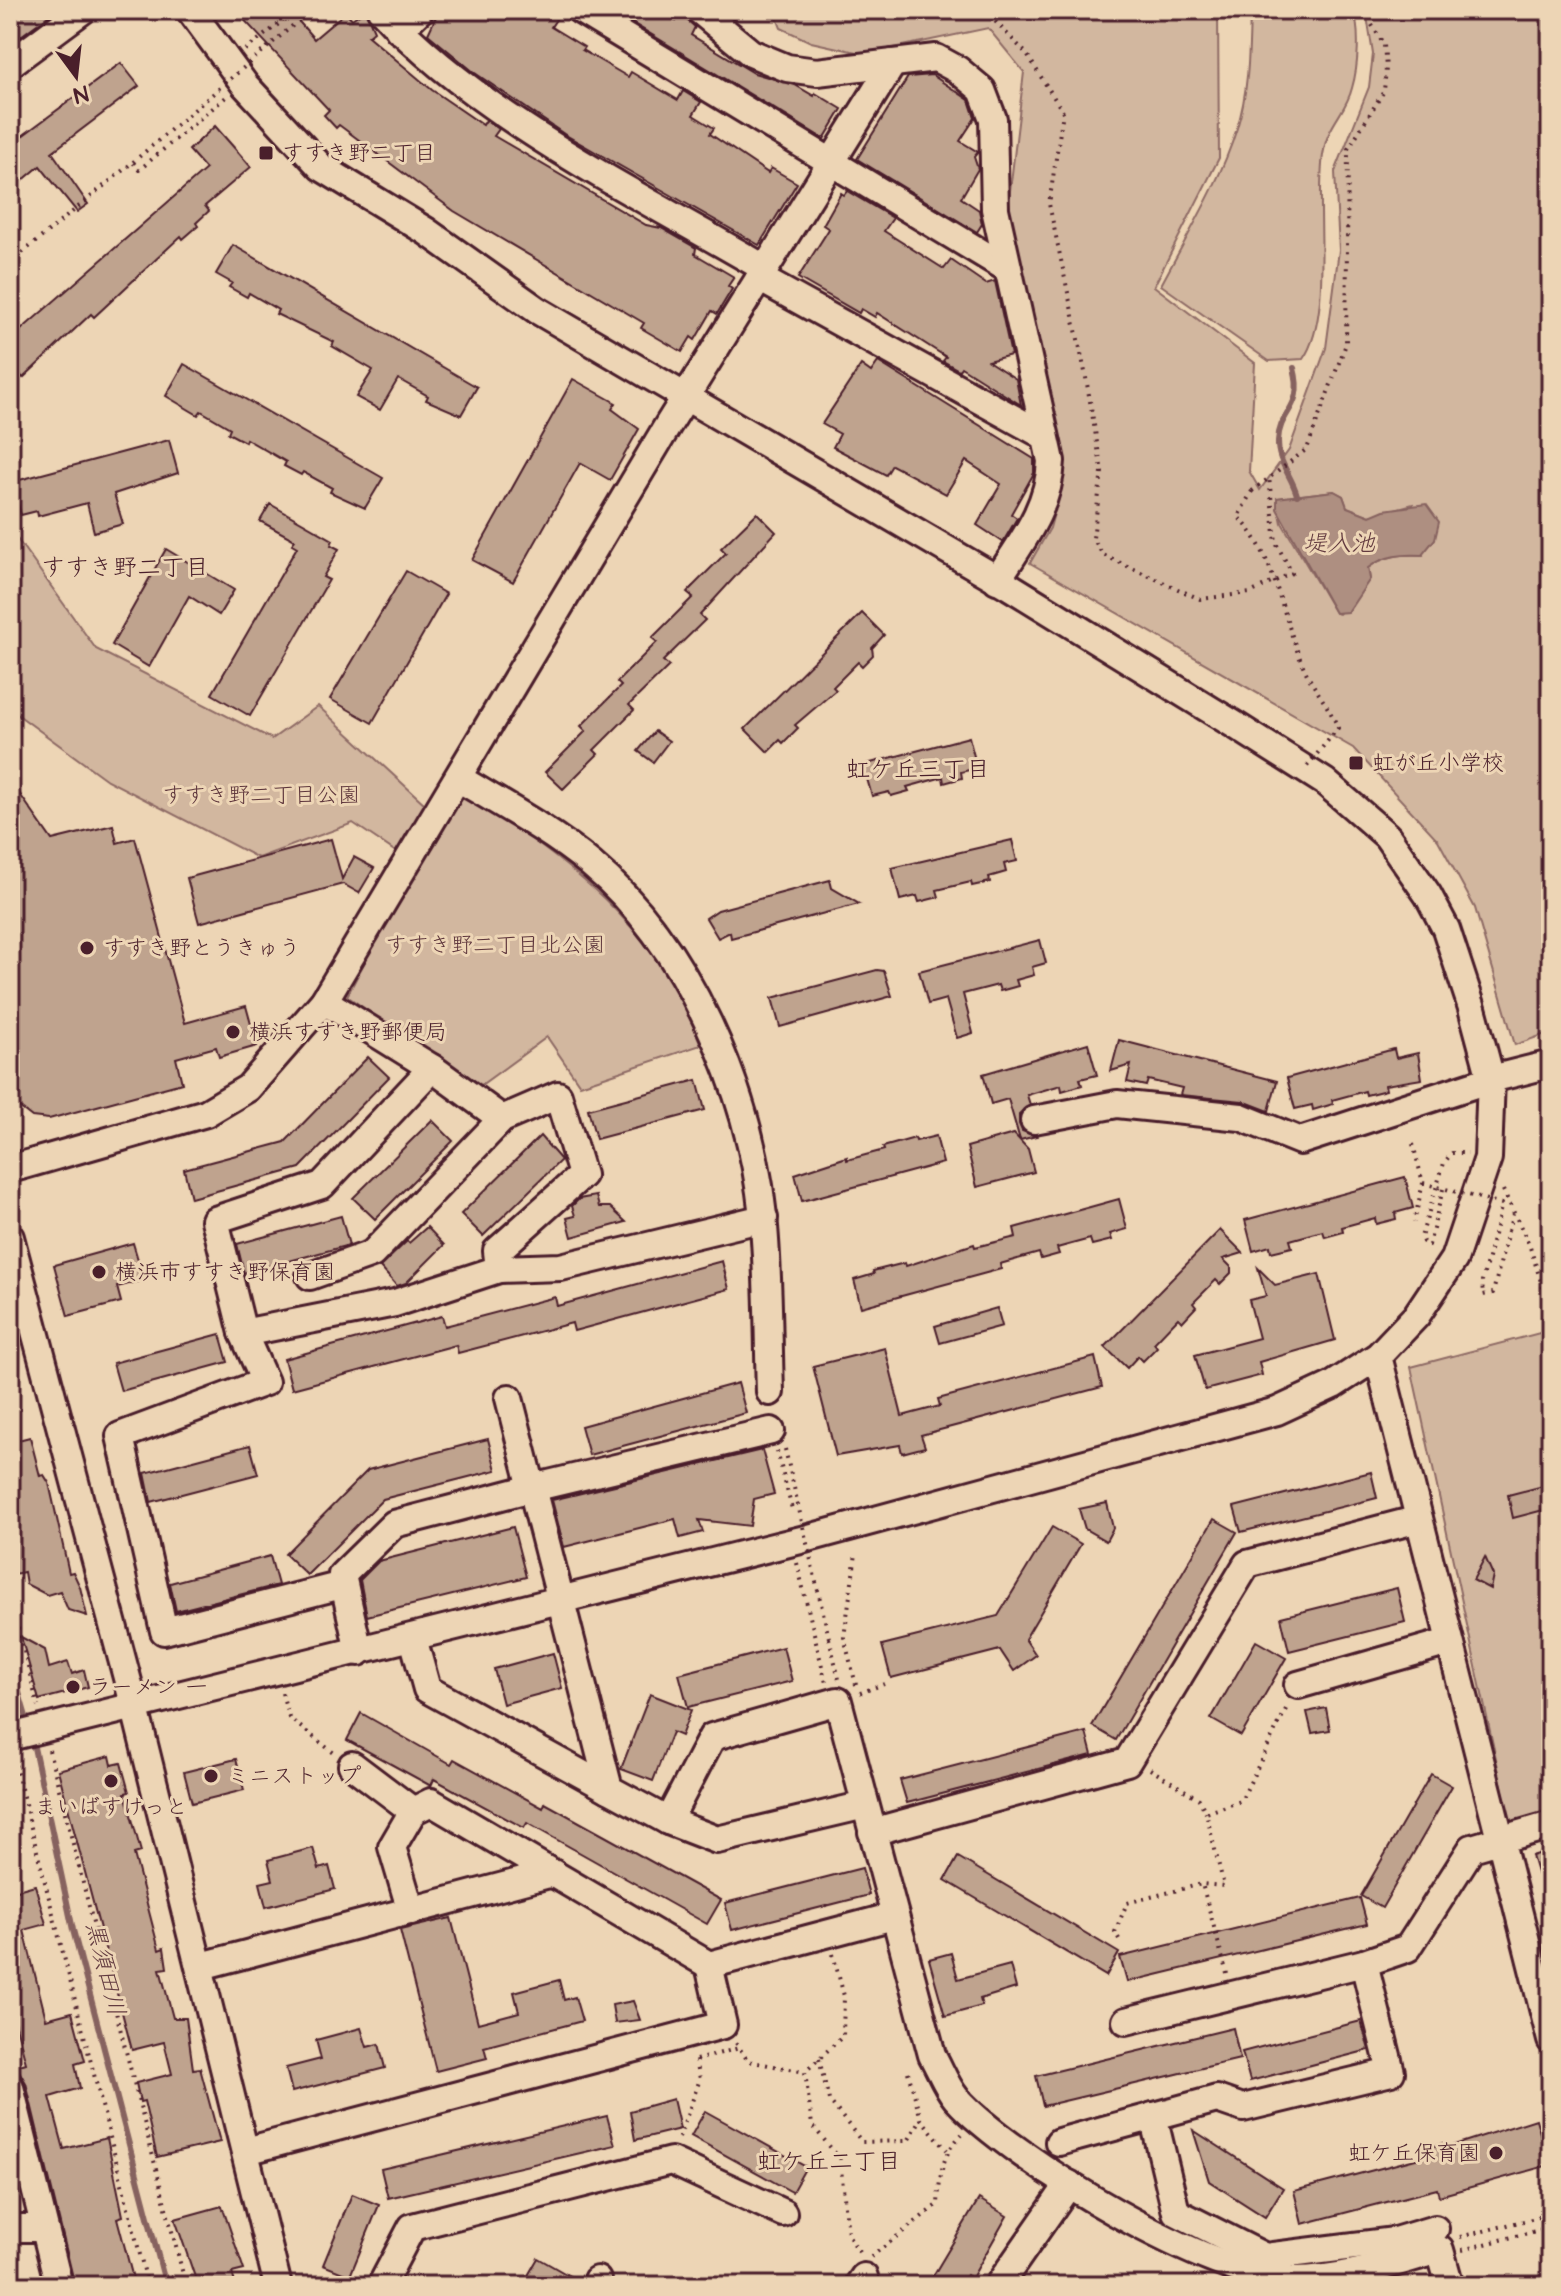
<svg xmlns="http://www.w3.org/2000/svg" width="1561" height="2296" viewBox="0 0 1561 2296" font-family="'Architects Daughter','Klee One',sans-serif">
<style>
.green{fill:#d2b79f;stroke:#8e6b65;stroke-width:2;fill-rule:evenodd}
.water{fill:#ae8f81;stroke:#86625f;stroke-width:2}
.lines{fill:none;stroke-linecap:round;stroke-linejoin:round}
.stream{stroke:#86625f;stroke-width:6}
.building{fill:#bfa38e;stroke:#4a1f2b;stroke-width:2}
.minor-casing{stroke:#4a1f2b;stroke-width:32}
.path{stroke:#4a1f2b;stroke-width:4;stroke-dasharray:2 6;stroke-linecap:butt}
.minor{stroke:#edd5b5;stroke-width:26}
.path-bridge{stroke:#4a1f2b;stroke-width:4;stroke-dasharray:2 6;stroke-linecap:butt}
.poi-dot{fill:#4a1f2b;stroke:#edd5b5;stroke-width:3}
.labels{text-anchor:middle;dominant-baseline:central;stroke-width:6;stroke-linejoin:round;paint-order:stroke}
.poi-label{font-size:22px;fill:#4a1f2b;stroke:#edd5b5;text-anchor:start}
.park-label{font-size:22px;fill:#5e363c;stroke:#edd5b5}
.water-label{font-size:24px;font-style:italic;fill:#633b40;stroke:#edd5b5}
.neighbourhood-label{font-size:24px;fill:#4a1f2b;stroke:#edd5b5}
</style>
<rect width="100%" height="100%" fill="#edd5b5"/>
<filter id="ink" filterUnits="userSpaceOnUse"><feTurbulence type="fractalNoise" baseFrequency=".0125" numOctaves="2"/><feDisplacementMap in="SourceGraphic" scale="16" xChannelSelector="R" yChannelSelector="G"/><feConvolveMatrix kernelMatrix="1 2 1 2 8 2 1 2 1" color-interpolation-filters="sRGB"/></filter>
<g filter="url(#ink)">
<g class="green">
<path d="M 774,10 L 1218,10 L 1219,158 L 1154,286 L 1255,363 L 1249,471 L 1260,490 L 1289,450 L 1326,348 L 1339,250 L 1335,172 L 1369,87 L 1373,54 L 1366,10 L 1551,10 L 1551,1032 L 1515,1045 L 1475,908 L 1438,840 L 1353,748 L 1030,563 L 1050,528 L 1064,476 L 1047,378 L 1008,208 L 1024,72 L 988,28 L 865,54 L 811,42 L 781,28 ZM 1334,491 L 1343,496 L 1347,507 L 1370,516 L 1413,504 L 1423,555 C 1402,554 1385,555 1368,568 L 1370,579 L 1339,614 L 1335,613 L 1282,523 L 1277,498 Z"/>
<path d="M 1250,10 L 1353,10 C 1361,29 1358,68 1352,88 C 1346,113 1327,124 1323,155 C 1315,209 1334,315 1303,359 L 1269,361 L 1161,285 C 1188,234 1220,183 1237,128 C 1249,90 1249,49 1250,10 Z"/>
<polygon points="10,529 96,649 272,739 318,706 426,805 396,852 353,823 258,858 107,780 10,709"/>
<path d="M 464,793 C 567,861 656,923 701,1045 L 580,1085 L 547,1037 L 477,1088 L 347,996 L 405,884 Z"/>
<polygon points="1551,1330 1551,1826 1513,1837 1411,1367"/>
</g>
<path class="water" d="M 1334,491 L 1343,496 L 1347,507 L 1370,516 L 1384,510 L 1426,504 L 1439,522 L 1435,539 L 1422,555 C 1403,554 1385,555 1368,568 L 1370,579 L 1348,612 L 1335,613 L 1277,509 L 1277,498 Z"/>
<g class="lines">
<g class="stream">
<path d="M 1294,368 C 1305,409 1279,410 1278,441 C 1277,462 1292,476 1297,495"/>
<polyline points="10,1662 29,1727"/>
<polyline points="32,1738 73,1930 166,2286"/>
</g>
</g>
<g class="building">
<polygon points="10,10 56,10 10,44"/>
<polygon points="235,10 289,10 314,39 346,12 352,19 365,10 374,31 368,36 432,90 483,125 486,120 499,129 494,136 646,225 661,228 696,248 695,254 734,277 728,286 732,289 717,314 712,311 695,340 691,337 682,352 641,328 644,323 454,211 339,125 336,128 324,115 329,110"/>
<polygon points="439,10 562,10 551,27 584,47 582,50 628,77 631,72 678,100 683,91 701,102 693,115 714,128 710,134 768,173 771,168 797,183 759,245 564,134 475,73 428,34"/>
<polygon points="611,10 659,10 676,21 680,14 695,27 691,35 754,73 795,85 814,96 815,93 842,109 824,139"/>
<polygon points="121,63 139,86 52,152 88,204 77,212 40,166 10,191 10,145"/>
<polygon points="932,75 969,100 975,118 960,141 978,152 974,157 978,169 961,198 979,210 982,224 977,232 857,159 908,77"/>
<polygon points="215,126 251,167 205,206 209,211 196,223 198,226 183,239 181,236 94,317 91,314 23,378 10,364 10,352 20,343 14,336 206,169 189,150"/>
<polygon points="847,191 893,218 884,231 944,269 951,260 986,284 995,281 1011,355 988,361 1016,379 1021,405 961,367 959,370 943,361 946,357 877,313 875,317 861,309 859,313 798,278 829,229 823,225 841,193 844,195"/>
<polygon points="233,245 477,387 461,415 426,400 428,396 398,379 380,410 356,397 373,370 332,346 334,342 276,314 278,310 249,293 247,297 229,287 232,283 216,274"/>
<polygon points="878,362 1034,459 1034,473 1011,514 1017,518 1003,542 977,525 1001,484 966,461 946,494 892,465 886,475 833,447 840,434 822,424 861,365 871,372"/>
<polygon points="184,364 383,478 365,508 330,492 332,488 303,472 301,475 284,466 286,462 246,439 245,442 228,433 230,428 201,411 198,415 166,396"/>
<polygon points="573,379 616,403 612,409 639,429 610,480 580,463 513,582 472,560"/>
<polygon points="169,440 178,473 114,494 123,524 94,532 87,503 38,516 37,511 21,515 12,482"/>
<polygon points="270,504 333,540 331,545 339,549 323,577 329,580 250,716 212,694 297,547 292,544 295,540 260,521"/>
<polygon points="757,513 776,532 700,615 705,620 663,661 669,666 629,705 634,710 594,750 598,754 563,789 545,772 586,731 581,726 621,686 617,682 657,642 652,638 693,597 687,592 726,553 721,548"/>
<polygon points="166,549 234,590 219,615 189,596 149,667 112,645"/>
<polygon points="406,571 446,594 372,723 330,699"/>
<polygon points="862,613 884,635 872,648 873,655 862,666 858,662 833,687 836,690 795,725 798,728 783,743 780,740 768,752 745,729"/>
<polygon points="655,731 669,741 653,762 638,751"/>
<polygon points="969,737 977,768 961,772 962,778 944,783 943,777 907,787 909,791 891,796 889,792 872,796 863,765"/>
<polygon points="10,780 52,840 113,825 117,843 135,838 185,1023 246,1006 257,1046 219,1057 216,1047 176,1058 182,1083 49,1119 32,1117 19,1107 10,1079"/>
<polygon points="331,839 342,879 354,857 374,868 359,893 343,884 199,923 187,878"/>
<polygon points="1012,840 1017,861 1004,864 1006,872 989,877 990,882 972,886 971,882 937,890 939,897 919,902 917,896 900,900 892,868"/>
<polygon points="830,880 832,888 859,904 731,938 730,932 718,938 706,918 718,910"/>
<polygon points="1040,940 1046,963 1032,967 1034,975 1016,980 1018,986 1000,991 998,985 963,994 973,1033 957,1038 946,999 928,1004 919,971"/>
<polygon points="877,970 884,971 892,996 780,1027 772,998"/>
<polygon points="1119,1040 1277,1081 1269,1111 1243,1101 1180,1095 1182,1088 1148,1080 1146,1086 1127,1082 1131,1065 1111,1071"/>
<polygon points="1088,1043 1097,1075 1080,1079 1082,1085 1062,1091 1061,1085 1027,1095 1030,1105 1019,1114 1019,1124 1022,1131 1036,1136 1020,1140 1008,1099 991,1104 983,1074"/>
<polygon points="1394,1049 1396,1058 1418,1053 1422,1079 1385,1085 1386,1090 1366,1095 1365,1091 1332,1100 1333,1104 1313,1110 1312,1105 1295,1109 1287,1078"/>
<polygon points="368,1057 389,1077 300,1168 191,1198 184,1169 285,1142"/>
<polygon points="697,1080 705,1110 596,1139 588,1109"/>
<polygon points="432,1120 453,1141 375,1219 353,1198"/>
<polygon points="1014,1134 1028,1149 1034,1172 977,1187 967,1147"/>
<polygon points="540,1136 561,1160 483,1236 461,1214"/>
<polygon points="936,1136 943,1163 802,1201 795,1174 847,1157 847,1160 884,1150 883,1147 915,1138 916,1141"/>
<polygon points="1405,1177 1413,1208 1395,1213 1396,1219 1376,1224 1375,1218 1342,1227 1343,1232 1325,1237 1323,1231 1290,1240 1292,1247 1271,1252 1270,1246 1253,1251 1245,1220"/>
<polygon points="596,1196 599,1207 610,1207 626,1222 572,1237 567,1218 575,1216 572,1206 579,1199"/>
<polygon points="1119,1199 1127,1229 1110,1234 1112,1240 1092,1245 1090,1239 1057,1248 1059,1254 1041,1259 1039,1253 1000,1264 1001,1269 861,1307 854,1280 874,1274 873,1271 905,1263 906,1266 974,1244 975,1247 1016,1237 1014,1228"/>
<polygon points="341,1216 349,1245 244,1273 237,1244"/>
<polygon points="427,1227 444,1245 406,1283 397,1286 380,1267 407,1241 409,1243"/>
<polygon points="1220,1230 1243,1253 1223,1259 1231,1267 1231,1273 1220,1284 1216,1280 1193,1303 1196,1307 1182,1322 1178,1318 1154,1343 1157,1347 1143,1361 1138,1356 1127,1368 1105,1347"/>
<polygon points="133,1243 144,1280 117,1287 121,1302 68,1316 54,1265"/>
<polygon points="722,1261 729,1289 574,1331 572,1323 458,1353 456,1345 292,1389 284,1359 442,1316 445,1326 555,1297 557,1306"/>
<polygon points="1258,1268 1275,1285 1319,1274 1335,1340 1259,1362 1262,1375 1205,1390 1195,1355 1259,1338 1249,1300 1266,1296"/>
<polygon points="997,1308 1002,1326 940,1343 935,1326"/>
<polygon points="220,1334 228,1362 121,1391 113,1363"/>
<polygon points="885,1348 902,1416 940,1406 938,1399 1095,1357 1102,1387 921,1435 925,1447 902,1453 900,1445 836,1456 813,1366"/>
<polygon points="738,1383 746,1413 589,1455 581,1426"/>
<polygon points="30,1437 40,1476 44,1475 49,1483 69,1573 73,1572 80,1587 87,1616 68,1610 60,1591 47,1595 26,1584 24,1572 14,1574 10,1569 10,1442"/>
<polygon points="488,1439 496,1470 383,1499 307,1575 285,1554 368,1470"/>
<polygon points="250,1445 258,1474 151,1502 145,1473"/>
<polygon points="762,1450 774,1494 754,1499 750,1526 699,1520 703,1532 680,1538 675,1519 564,1547 552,1500"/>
<polygon points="1371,1472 1377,1498 1241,1532 1234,1507"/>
<polygon points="1547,1485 1551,1508 1513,1518 1508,1495"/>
<polygon points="1107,1503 1113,1528 1106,1541 1085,1529 1079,1509"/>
<polygon points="1214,1519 1237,1532 1116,1740 1092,1726"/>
<polygon points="513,1527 526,1577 367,1616 360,1580 379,1561"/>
<polygon points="1052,1527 1081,1544 1025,1639 1036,1655 1014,1671 1000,1650 891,1678 882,1645 998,1616"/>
<polygon points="270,1556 278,1585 176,1611 170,1583"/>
<polygon points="1485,1557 1493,1575 1490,1589 1473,1580"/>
<polygon points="1397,1588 1405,1622 1289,1651 1281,1617"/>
<polygon points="21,1637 45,1650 49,1668 68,1662 72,1674 84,1670 88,1687 39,1700"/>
<polygon points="1256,1641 1286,1658 1241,1736 1211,1719"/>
<polygon points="783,1647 792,1681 688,1707 679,1674"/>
<polygon points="553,1653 562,1688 503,1704 494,1669"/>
<polygon points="650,1694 691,1710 681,1736 672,1732 653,1781 621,1769"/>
<polygon points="1326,1708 1330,1730 1312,1733 1307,1712"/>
<polygon points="361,1713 451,1764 454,1759 543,1808 545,1803 721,1900 707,1924 527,1823 524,1828 434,1779 431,1786 347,1740"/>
<polygon points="1086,1732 1092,1755 907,1803 900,1780"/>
<polygon points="110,1756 112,1765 121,1763 129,1792 125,1793 141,1852 134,1854 159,1950 164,1948 167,1968 160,1969 173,2018 186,2018 193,2069 200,2068 220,2142 157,2157 144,2101 140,2102 136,2083 172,2074 164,2042 132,2050 58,1770"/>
<polygon points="236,1759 244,1790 192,1803 184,1772"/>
<polygon points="1431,1774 1452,1786 1382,1908 1361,1896"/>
<polygon points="313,1848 319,1869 329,1866 335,1889 266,1907 260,1883 273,1880 268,1860"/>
<polygon points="1551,1850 1551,1902 1546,1903 1532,1856"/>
<polygon points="958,1857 1119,1953 1106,1976 945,1880"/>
<polygon points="862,1868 869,1895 732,1930 725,1903"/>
<polygon points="35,1885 46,1924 24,1930 46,2019 72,2012 85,2061 75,2064 80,2088 50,2097 64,2149 107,2138 123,2216 117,2218 135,2286 75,2286 26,2083 16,2066 26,2063 10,2003 10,1892"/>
<polygon points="1360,1898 1367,1924 1127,1982 1120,1957"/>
<polygon points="451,1918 478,2023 519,2012 514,1992 559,1980 564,2000 575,1997 582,2021 484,2047 487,2058 436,2071 400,1930"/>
<polygon points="951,1953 958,1979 1010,1965 1016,1988 980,1999 982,2006 945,2016 929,1959"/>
<polygon points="633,2001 640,2020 615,2023 612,2005"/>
<polygon points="1361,2021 1369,2050 1250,2081 1242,2052"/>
<polygon points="361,2028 367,2047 379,2044 385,2068 292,2092 286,2068 321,2059 316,2040"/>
<polygon points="1233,2028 1240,2059 1043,2106 1036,2076"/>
<polygon points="673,2099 680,2129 635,2140 630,2111"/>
<polygon points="705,2111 806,2167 792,2192 691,2136"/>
<polygon points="607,2116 615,2145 388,2198 381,2169"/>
<polygon points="1536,2119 1549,2165 1439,2196 1437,2189 1302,2224 1294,2191 1427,2156 1425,2149 1443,2143 1445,2148"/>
<polygon points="1193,2130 1283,2188 1265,2217 1209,2181"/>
<polygon points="352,2194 379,2205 350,2276 323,2265"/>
<polygon points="979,2199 1007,2216 972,2278 967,2275 960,2286 927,2286"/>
<polygon points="222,2206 244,2270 232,2273 236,2286 198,2286 175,2219"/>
<polygon points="538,2258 580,2282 579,2286 522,2286"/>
</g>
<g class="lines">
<defs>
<g id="minor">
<path d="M 381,10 C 481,119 637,193 764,268"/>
<polyline points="580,10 1008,269"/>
<path d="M 699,10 L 751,53 L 787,68 L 817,72 L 936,58 L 958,70 L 982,90 L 993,119 L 995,209 L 1051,461 C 1049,508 1022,541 997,580"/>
<polyline points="399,30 420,10"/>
<polyline points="10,64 83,10"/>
<polyline points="759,278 1045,436"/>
<path d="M 458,778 C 503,805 550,830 591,864 C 688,945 750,1091 763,1216 C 769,1274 768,1334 770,1392"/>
<polyline points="324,1001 432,1068 502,1119"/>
<polyline points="1034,1120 1117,1104 1241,1117 1300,1141 1491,1079 1551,1064"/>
<polyline points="10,1169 206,1113 248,1088 324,1001 668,425 893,63"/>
<polyline points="10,1237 135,1708 278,2286"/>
<polyline points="310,1276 372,1254 502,1119 558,1095 582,1175 497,1251 499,1269"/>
<polyline points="243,1333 215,1220 322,1185 432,1068"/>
<polyline points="1378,1356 1551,2040"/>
<polyline points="509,1398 532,1488 771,1431"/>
<polyline points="342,1585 164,1631 120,1436 265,1382 243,1333 395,1303 499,1269 561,1267 764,1218"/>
<polyline points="413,1638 427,1689 609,1789"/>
<polyline points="359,1652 342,1575 394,1524 532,1488 609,1789 668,1821 717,1840 865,1805"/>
<polyline points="1298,1685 1449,1642"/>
<polyline points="10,1737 805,1539 1277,1411 1333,1385 1378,1356 1416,1316 1454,1259 1488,1158 1491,1079 1472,1008 1446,929 1428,895 1387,836 1325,782 1235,725 1009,586 537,310 426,231 321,167 245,85 190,10"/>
<polyline points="352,1765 413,1811"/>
<path d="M 668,1821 L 712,1737 L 838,1701 L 932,2055 C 940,2069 946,2086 956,2098 C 1010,2159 1216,2282 1296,2280 C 1345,2280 1394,2262 1440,2250 L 1450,2286"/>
<polyline points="872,1832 1127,1762 1247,1564 1419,1519"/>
<polyline points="411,1911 392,1847 413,1811 431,1802 709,1965 894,1916"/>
<polyline points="201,1966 553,1873"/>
<polyline points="1126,2021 1364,1963 1408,1948 1472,1848 1551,1825"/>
<polyline points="10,2087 59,2286"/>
<polyline points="1153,2116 1176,2212 1265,2257 1395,2241 1435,2229"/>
<polyline points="1059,2142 1217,2099 1243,2108 1391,2072 1364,1963"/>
<polyline points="246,2151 723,2025 709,1965"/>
<polyline points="10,2228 44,2228"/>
<polyline points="381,2286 412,2227 671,2161 783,2213"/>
<polyline points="595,2286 597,2280"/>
<polyline points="858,2286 864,2277"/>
<polyline points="998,2286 1069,2184"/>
</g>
</defs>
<use href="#minor" class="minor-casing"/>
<g class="path">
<polyline points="819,10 827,10"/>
<polyline points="984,10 1026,53 1063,112 1049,204 1085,372 1102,472 1093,538 1103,555 1200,599 1250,593 1292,573 1276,543 1269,477"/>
<polyline points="245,50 297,10"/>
<polyline points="10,263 133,162 139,170 226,97"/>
<polyline points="1252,491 1307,449 1346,344 1348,149 1384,91 1386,68 1384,45 1363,10"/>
<polyline points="1413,1144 1423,1183 1414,1222"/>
<polyline points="1443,1189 1429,1245 1423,1242 1421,1237 1444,1163 1452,1153 1468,1153"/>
<polyline points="1503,1190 1529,1244 1551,1313"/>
<polyline points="1508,1231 1513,1214"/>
<polyline points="777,1451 793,1513"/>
<polyline points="797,1563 826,1683"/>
<polyline points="10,1597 38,1706"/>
<polyline points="829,1638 839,1679"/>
<polyline points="856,1685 844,1637 856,1554"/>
<polyline points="282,1693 289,1718 334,1753"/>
<polyline points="860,1693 884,1684"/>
<polyline points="49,1750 186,2286"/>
<polyline points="13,1757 148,2286"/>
<polyline points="1150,1769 1199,1799 1206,1813"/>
<polyline points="1119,1939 1115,1932 1127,1903 1202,1884"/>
<polyline points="833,1954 844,1996 843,2036 805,2072 812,2125 840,2159 848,2234 860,2254"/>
<polyline points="1227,1974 1202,1884 1224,1886 1206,1813 1241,1801 1288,1705"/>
<polyline points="736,2043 748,2061 805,2072"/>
<polyline points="819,2059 829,2100 862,2142 908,2141 921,2119"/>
<polyline points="696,2060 739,2048"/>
<polyline points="908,2072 921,2119 947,2150"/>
<polyline points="679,2138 700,2079 695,2055"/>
<polyline points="1460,2237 1551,2214"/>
<polyline points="1462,2250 1551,2227"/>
<path d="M 871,2257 L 938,2204 C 940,2174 941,2156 962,2134"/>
</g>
<use href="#minor" class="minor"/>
<g class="path-bridge">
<polyline points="133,162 311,10"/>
<path d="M 1252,491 L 1238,517 C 1276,552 1283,626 1307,674 C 1317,693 1330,708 1338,728 L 1305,769"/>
<polyline points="1423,1183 1502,1204 1482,1281 1483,1295 1493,1293 1508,1231"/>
<polyline points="785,1449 829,1638"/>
</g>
</g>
</g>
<g class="poi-dot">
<rect x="258" y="145" width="16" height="16" rx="4"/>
<rect x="1348" y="755" width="16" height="16" rx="4"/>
<circle cx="87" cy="948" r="8"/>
<circle cx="233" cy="1032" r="8"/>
<circle cx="99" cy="1272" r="8"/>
<circle cx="73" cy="1687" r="8"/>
<circle cx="211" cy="1776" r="8"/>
<circle cx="111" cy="1781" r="8"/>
<circle cx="1496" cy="2153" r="8"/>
</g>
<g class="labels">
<g class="poi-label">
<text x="282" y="153">すすき野二丁目</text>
<text x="1372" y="763">虹が丘小学校</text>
<text x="103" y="948">すすき野とうきゅう</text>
<text x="249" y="1032">横浜すすき野郵便局</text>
<text x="115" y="1272">横浜市すすき野保育園</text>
<text x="89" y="1687">ラーメン 一</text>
<text x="227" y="1776">ミニストップ</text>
<text x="111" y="1807" text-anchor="middle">まいばすけっと</text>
<text x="1480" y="2153" text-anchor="end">虹ケ丘保育園</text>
</g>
<g class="park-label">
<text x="261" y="795">すすき野二丁目公園</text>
<text x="495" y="945">すすき野二丁目北公園</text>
</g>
<g class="water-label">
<text x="1339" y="544">堤入池</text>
<text transform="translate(105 1969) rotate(76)">黒須田川</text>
</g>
<g class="neighbourhood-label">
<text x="125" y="568">すすき野二丁目</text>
<text x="918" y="770">虹ケ丘三丁目</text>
<text x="829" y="2162">虹ケ丘二丁目</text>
</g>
</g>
<rect width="1561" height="2296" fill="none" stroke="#edd5b5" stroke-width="40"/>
<rect x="20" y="20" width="1521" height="2256" fill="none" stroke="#4a1f2b" stroke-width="3" filter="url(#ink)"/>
<g transform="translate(76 76) rotate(165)" stroke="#edd5b5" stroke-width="6" paint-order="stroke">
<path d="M0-6L14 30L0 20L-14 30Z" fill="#4a1f2b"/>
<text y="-12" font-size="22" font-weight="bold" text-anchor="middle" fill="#4a1f2b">N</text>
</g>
</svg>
